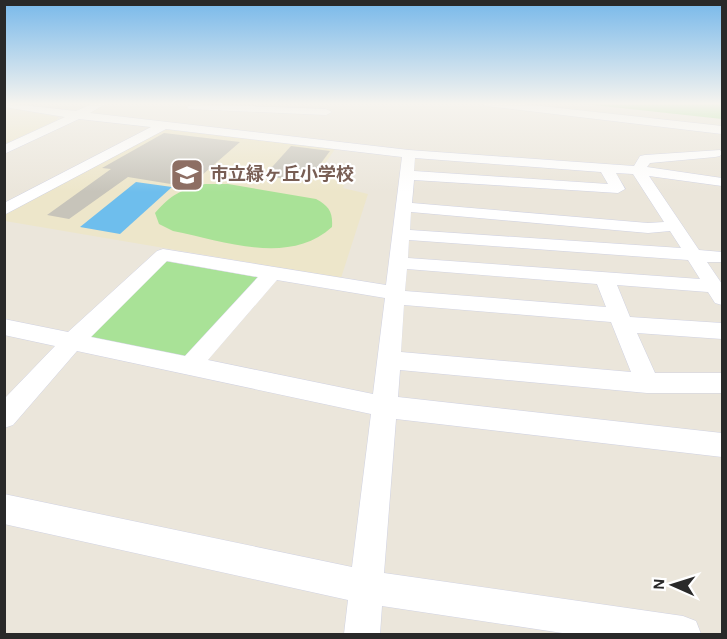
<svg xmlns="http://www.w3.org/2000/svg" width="727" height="639" viewBox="0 0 727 639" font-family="'Alegreya Sans','Noto Sans JP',sans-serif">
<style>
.education{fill:#ede6ca}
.green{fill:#a9e297}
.water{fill:#6ebeed}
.building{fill:#c7c4ba}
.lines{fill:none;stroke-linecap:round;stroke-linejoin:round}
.minor-casing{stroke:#d0d2e2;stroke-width:1}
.minor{fill:#fff;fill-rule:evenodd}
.labels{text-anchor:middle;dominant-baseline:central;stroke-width:4.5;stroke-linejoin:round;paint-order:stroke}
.far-education-label{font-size:18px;font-weight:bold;fill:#785e54;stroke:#fff;text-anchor:start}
</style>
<rect width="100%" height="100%" fill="#ebe6db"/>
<g class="education">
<polygon points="5,107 58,117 57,120 5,144"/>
<polygon points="162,129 335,149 324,165 350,168 343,188 368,194 341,278 5,221 4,215"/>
</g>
<g class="green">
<polygon points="575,103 722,103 722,119"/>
<path d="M 205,184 L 228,184 L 316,199 C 329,206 333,212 332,227 C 289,266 224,241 173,231 L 159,224 L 155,213 C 172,194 180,190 205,184 Z"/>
<polygon points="165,261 262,278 189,361 84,338"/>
</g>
<polygon class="water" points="136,182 172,187 120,234 80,227"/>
<g class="building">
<polygon points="164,133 240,142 194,182 189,182 183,186 128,177 69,219 47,215 111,169 102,168"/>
<polygon points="291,146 330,151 307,182 264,176"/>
</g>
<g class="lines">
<defs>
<g id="minor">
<path d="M 4,103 L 76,111 L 94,103 L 107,103 L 90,113 L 409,150 L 634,166 L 640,156 L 645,155 L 720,150 L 722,153 L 720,156 L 715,157 L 650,163 L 647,167 L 722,178 L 722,186 L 649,176 L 699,250 L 722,252 L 722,262 L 707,262 L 722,284 L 722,305 L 715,303 L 708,292 L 617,285 L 630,317 L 722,323 L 722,339 L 637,333 L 655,373 L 722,373 L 722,393 L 647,393 L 400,370 L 398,397 L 722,433 L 722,457 L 396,419 L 384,573 L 683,616 L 696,621 L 701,634 L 569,634 L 382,606 L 380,634 L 344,634 L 348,600 L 4,524 L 4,494 L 352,567 L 371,414 L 77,351 L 13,425 L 4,428 L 4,399 L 55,346 L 4,335 L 4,319 L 68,332 L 157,251 L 163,249 L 386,285 L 402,157 L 166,129 L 4,215 L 4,203 L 151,127 L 79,119 L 4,154 L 4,145 L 65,117 L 4,107 ZM 415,158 L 601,172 L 608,184 L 414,171 ZM 616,173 L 633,174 L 664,222 L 648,223 L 412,203 L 414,180 L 618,193 L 625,189 ZM 411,212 L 648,233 L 670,231 L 681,248 L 410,230 ZM 409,240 L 688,260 L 700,279 L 408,258 ZM 167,261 L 258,277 L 185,356 L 91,337 ZM 407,269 L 597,284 L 606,307 L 405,291 ZM 277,280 L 385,298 L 373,394 L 208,360 ZM 404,305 L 611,322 L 631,372 L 401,352 Z"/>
<polygon points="481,103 514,103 722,126 722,134 486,106"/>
<polygon points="193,104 326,109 332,112 326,115 189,109 187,107"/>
</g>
</defs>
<use href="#minor" class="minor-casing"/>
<use href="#minor" class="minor"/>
</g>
<linearGradient id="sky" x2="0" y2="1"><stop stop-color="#77b8ea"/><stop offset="0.54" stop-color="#f6f4ef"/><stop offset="1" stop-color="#f6f4ef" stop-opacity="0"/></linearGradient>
<rect width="727" height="192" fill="url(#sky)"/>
<defs>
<symbol id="school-square" viewBox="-11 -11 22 22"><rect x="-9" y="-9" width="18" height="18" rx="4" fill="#8d6e63" stroke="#fff"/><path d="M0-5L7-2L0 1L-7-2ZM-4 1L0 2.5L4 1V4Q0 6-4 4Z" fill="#fff"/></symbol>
</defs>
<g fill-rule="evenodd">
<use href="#school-square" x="168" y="156" width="38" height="38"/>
</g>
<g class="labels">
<g class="far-education-label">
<text x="210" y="175">市立緑ヶ丘小学校</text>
</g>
</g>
<rect width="727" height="639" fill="none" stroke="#292929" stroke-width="12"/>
<g transform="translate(673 585) rotate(273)" stroke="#ffffff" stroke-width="4.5" paint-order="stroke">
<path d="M0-4.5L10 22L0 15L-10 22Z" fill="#292929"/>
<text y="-9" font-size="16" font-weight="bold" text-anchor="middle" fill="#292929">N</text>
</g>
</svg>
